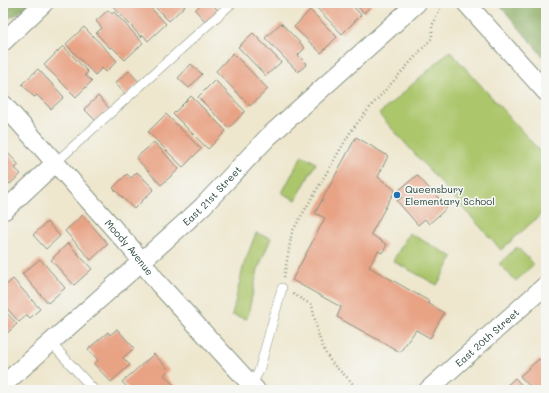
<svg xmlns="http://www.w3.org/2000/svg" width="549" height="393" viewBox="0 0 549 393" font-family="Mali,sans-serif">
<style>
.green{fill:#acc66c;stroke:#668250}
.forest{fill:#89ab60;stroke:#54744a}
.building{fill:#e8a385}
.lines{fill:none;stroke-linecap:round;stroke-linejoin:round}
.lane-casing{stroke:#869281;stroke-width:10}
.street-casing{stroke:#869281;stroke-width:20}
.path{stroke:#869281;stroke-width:2.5;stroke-dasharray:1 3;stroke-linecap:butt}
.lane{stroke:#fff;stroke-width:9}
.street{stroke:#fff;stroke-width:18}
.poi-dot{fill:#1f6fb2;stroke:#f6f6f2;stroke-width:1.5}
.labels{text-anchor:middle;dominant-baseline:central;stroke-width:3.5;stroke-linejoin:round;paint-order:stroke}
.poi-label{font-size:10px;fill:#1f3d34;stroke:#f6f6f2;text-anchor:start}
.street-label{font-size:10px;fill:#1f3d34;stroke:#f6f6f2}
</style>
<rect width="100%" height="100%" fill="#f6f6f2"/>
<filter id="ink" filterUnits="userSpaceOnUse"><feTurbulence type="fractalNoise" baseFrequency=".025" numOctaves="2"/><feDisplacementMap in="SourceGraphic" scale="8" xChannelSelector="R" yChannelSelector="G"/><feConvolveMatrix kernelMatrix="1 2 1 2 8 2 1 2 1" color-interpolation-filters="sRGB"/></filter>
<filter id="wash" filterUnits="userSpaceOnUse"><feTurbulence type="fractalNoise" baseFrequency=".012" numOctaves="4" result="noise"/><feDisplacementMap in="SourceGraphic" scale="16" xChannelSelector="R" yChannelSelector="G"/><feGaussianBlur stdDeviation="0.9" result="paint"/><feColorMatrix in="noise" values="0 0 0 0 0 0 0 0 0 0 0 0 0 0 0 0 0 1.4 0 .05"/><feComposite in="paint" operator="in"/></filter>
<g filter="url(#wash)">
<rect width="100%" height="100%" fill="#eee7ce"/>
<g class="green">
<polygon points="450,51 546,158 546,210 501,250 379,114"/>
<polygon points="302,155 316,163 296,200 282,193"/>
<polygon points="256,233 271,238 258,269 247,319 232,315 244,264"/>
<polygon points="409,233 453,257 437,285 393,261"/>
<polygon points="517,247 534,264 516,281 499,264"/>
</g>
<g class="forest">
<polygon points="3,3 29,3 16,15 3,20"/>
<polygon points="498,3 546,3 546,60"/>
</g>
<g id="blocks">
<g class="building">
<polygon points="113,3 146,3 166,24 148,41 143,35 141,37 111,4"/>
<polygon points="151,3 188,3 169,21"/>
<polygon points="202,3 211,3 219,11 207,23 195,10"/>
<polygon points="312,3 350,3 361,15 342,34"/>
<polygon points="354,3 374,3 364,13"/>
<polygon points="108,10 112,14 114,12 143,43 125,60 112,47 110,48 96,33 102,28 96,21"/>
<polygon points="310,10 337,37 321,53 294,27"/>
<polygon points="281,23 305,48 298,55 307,64 298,72 265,38"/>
<polygon points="84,27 117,61 106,72 102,68 95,75 66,44"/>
<polygon points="253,33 281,62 266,76 238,47"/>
<polygon points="63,46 88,72 85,75 92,81 76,97 44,65"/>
<polygon points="233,53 268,89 250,106 216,71"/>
<polygon points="191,64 202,74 189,88 178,78"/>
<polygon points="38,69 64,97 51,109 37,95 34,97 22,84"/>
<polygon points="129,71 139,82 126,95 115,83"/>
<polygon points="215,80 245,111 229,128 198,97"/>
<polygon points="98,96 109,108 96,121 84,109"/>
<polygon points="191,96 226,131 208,149 173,114"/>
<polygon points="166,114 201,149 183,167 148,132"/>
<polygon points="356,137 388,156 378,177 395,190 371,234 387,245 382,253 378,251 369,267 429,301 428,303 444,313 430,338 416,330 400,352 337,317 341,307 292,280 325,218 315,213"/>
<polygon points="154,142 179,169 161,185 136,158"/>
<polygon points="3,148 19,165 15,168 21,174 10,184 3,177"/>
<polygon points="137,172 154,189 134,209 113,188 127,174 131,178"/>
<polygon points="417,175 447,208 429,224 425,219 418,225 397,201 402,197 397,192"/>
<polygon points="83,215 108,244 91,260 65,231"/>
<polygon points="47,222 60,236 46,249 33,235"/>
<polygon points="68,243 92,269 74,285 51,260"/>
<polygon points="40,259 65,288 48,303 22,274"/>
<polygon points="13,279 40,309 30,318 27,315 19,322 3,304 3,288"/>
<polygon points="3,309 17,324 3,337"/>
<polygon points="117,329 134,348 123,358 130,365 111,382 94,364 98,360 88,349 108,332 110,335"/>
<polygon points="154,354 169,370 164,375 177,388 175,390 130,390 122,382"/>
<polygon points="539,359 546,366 546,390 533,390 520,376"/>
<polygon points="515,378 526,390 502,390"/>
</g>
</g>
</g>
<g filter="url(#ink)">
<use href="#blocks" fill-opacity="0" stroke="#869281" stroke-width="1"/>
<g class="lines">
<defs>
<g id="lane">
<polyline points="55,163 232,3"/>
<polyline points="51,343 94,390"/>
<polyline points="251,386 259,371 282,288"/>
</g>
<g id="street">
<polyline points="466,3 546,92"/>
<polyline points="3,42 44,3"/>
<path id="s1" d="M 3,104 L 132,249 L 159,284 L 256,390"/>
<polyline points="5,210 55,163"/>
<path id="s2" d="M 3,385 L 188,220 L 203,206 L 268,137 L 417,3"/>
<path id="s3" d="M 428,390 L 546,285"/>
</g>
</defs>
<use href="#lane" class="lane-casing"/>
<use href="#street" class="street-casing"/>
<g class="path">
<polyline points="284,277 292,232 351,131 372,105 432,38 432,26 441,7"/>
<path d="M 293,294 L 312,305 C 316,325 319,346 332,363 C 340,372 351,379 357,390"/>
</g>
<use href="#lane" class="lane"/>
<use href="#street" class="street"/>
</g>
</g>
<circle class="poi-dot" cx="397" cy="195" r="4"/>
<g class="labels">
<g class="poi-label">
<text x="405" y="189">Queensbury<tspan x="405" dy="12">Elementary School</tspan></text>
</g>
<g class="street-label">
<text stroke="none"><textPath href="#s2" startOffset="282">East 21st Street</textPath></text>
<text stroke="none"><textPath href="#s1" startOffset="191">Moody Avenue</textPath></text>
<text stroke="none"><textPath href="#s3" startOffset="79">East 20th Street</textPath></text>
</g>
</g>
<rect width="549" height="393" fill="none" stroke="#f6f6f2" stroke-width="16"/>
</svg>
